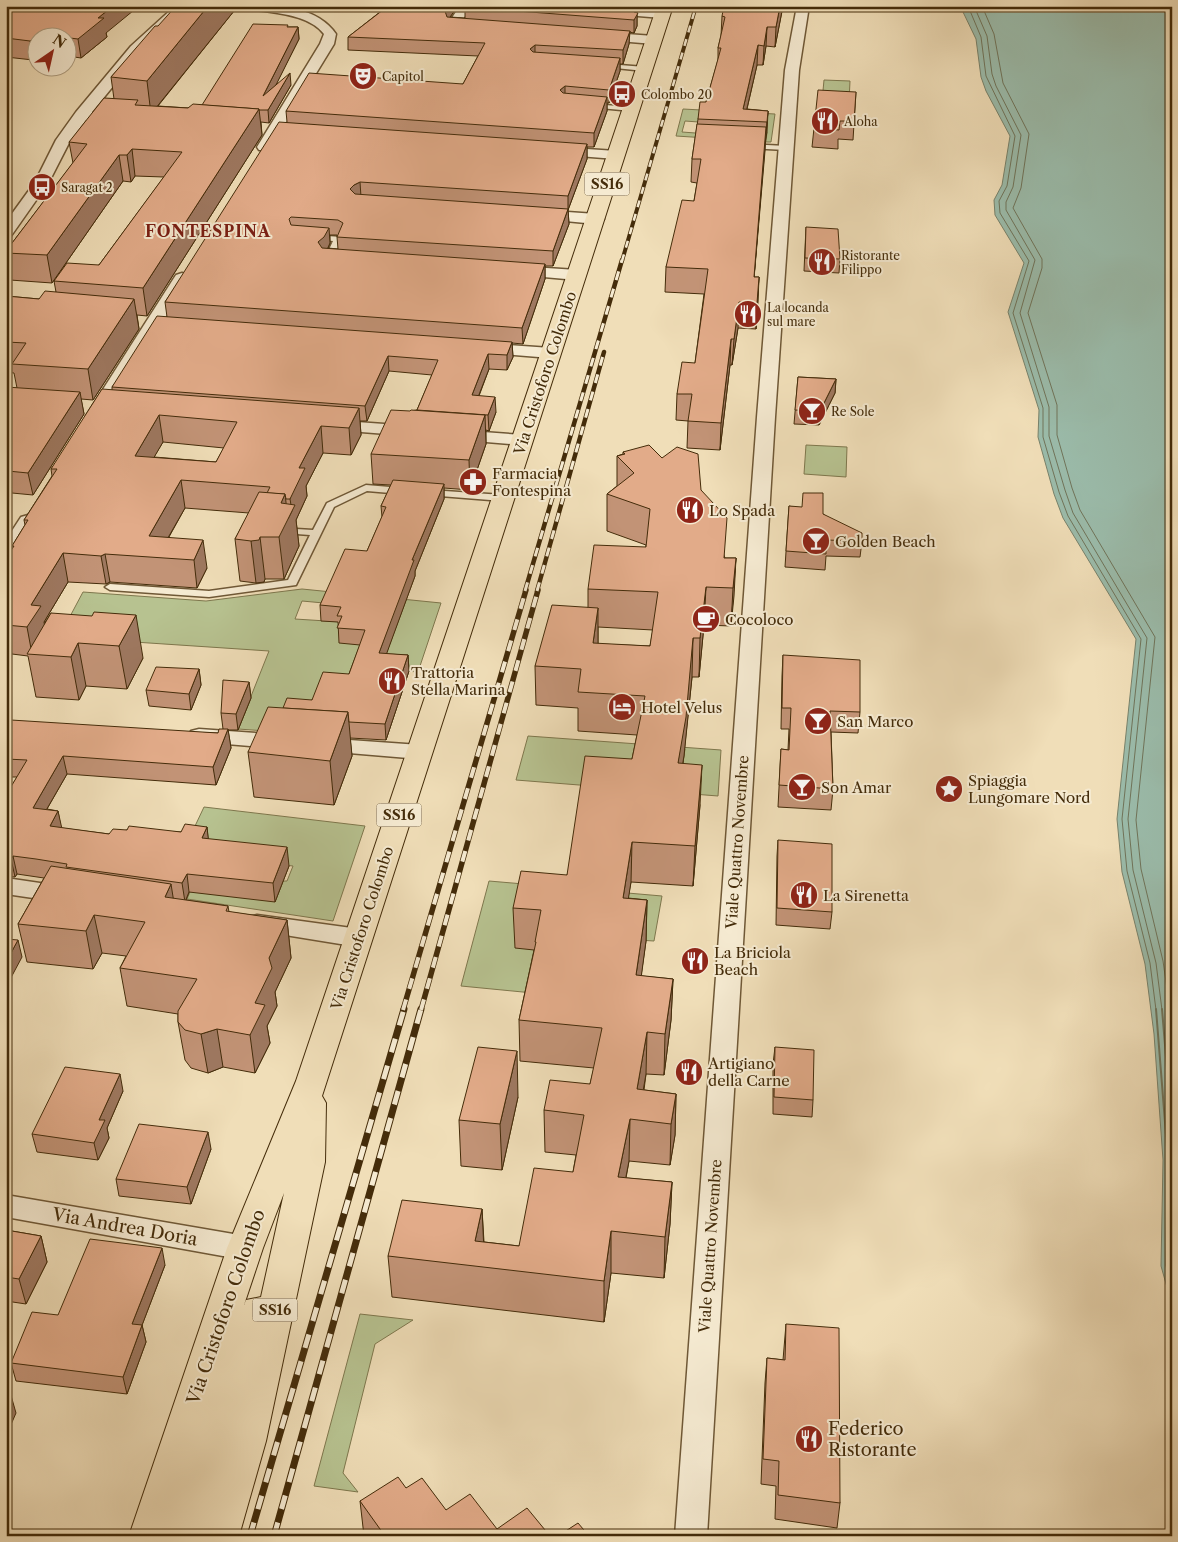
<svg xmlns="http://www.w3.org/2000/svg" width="1178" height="1542" viewBox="0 0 1178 1542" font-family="'Libre Caslon Text',serif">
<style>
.green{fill:#b7c290;stroke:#7e774d;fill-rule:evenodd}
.water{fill:#9bbcab;stroke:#78826b}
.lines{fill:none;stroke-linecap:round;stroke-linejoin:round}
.shore-far1{stroke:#70745a;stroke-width:1}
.shore{stroke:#70745a;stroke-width:2}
.service-casing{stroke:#6f5836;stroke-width:3}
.minor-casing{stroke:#6f5836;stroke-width:3}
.primary-casing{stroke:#442c0a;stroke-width:2}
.service{fill:#f5ead1;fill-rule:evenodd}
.minor{fill:#f5ead1;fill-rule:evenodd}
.primary{fill:#f0deb8;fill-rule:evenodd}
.rail-far3-casing{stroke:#442c0a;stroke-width:4}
.rail-far2-casing{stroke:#442c0a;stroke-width:4.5}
.rail-far1-casing{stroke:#442c0a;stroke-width:5.5}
.rail-casing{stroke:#442c0a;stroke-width:7}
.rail-far3{stroke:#f5ead1;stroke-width:2.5;stroke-dasharray:7;stroke-linecap:butt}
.rail-far2{stroke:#f5ead1;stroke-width:3;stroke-dasharray:9;stroke-linecap:butt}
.rail-far1{stroke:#f5ead1;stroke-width:4;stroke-dasharray:11;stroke-linecap:butt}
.rail{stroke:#f5ead1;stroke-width:5;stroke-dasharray:14;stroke-linecap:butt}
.wall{fill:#c29376;stroke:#442c0a;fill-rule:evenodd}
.shaded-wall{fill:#9e7860;stroke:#442c0a}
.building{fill:#e2ab89;stroke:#442c0a;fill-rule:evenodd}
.labels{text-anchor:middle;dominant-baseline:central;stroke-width:4;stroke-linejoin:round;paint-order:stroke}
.far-poi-label{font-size:12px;fill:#442c0a;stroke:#f5ead1;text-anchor:start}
.shield{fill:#f5ead1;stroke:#796546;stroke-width:1}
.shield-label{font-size:14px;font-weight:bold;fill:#442c0a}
.street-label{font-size:15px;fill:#442c0a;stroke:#f5ead1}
.poi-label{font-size:15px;fill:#442c0a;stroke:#f5ead1;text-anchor:start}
.far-district-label{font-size:16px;font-weight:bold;letter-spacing:1px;fill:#7a1f14;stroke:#f5ead1}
.near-street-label{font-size:18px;fill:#442c0a;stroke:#f5ead1}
.near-poi-label{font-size:18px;fill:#442c0a;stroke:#f5ead1;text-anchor:start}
</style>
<rect width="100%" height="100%" fill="#f0deb8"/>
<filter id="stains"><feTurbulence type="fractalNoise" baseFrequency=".004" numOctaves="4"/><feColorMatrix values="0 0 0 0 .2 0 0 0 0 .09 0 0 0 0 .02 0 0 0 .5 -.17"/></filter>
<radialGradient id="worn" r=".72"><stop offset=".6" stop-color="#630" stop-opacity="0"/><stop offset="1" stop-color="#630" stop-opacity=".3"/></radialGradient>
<g class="green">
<polygon points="824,80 850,81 849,102 822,101"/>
<path d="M 683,109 L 775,114 L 771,142 L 766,142 L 767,132 L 738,140 L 676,136 ZM 685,121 L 712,123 L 709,134 L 682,132 Z"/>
<polygon points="806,445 847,447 846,477 804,474"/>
<path d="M 302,589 L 441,603 L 418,672 L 359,667 L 295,733 L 238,729 L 269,651 L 59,637 L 83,592 L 206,601 ZM 302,601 L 378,608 L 342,622 L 295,619 Z"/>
<path d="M 528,736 L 721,750 L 718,796 L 516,780 ZM 642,746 L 685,749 L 680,784 Z"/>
<path d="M 204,807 L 365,826 L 333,921 L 187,899 L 209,846 L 187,843 ZM 239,860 L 293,866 L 287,881 L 283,881 Z"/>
<polygon points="489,881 662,896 654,941 622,939 542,951 533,993 461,986"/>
<polygon points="360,1314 413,1320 375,1344 343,1473 358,1492 314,1486"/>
</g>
<polygon class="water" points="963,6 1172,6 1172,1305 1161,1266 1163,1160 1154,1034 1145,964 1122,872 1117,819 1136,639 1063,518 1054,494 1038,437 1039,410 1008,312 1024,263 995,215 994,200 1002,185 1010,136 986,91 981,77 976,39 963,12"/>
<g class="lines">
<g class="shore-far1">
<polyline points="968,6 981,37 986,76 1015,136 1007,186 999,201 1000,213 1029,261 1013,313 1043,408 1043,437 1059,492 1068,516 1141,639 1122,819 1127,871 1150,963 1156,1010"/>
<polyline points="974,6 987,36 992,74 996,86 1021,135 1013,187 1006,202 1006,210 1035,260 1020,313 1049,407 1049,436 1065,490 1073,513 1147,638 1128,819 1133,870 1156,963 1162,1010"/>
<polyline points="982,6 994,34 1003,83 1029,134 1021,188 1013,208 1042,259 1042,268 1028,313 1057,405 1057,435 1072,488 1080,510 1155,637 1136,820 1141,869 1163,961 1170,1010"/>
</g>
<g class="shore">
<polyline points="1156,1009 1168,1160 1166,1265 1172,1286"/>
<polyline points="1162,1009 1172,1129"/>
<polyline points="1170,1009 1172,1024"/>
</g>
<defs>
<g id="service">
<polygon points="607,64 645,67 648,69 645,71 605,67 605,65"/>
<polygon points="591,104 632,107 635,109 632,111 589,107 588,106"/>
<polygon points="747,144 786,146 790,148 786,150 750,148 746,146"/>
<polygon points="313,235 341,237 342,239 332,260 325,258 333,241 313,239"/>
<polygon points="366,485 402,488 407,491 402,494 367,491 334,507 296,585 209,597 110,590 105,587 110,584 209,591 288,580 310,535 283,533 278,530 280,528 313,530 327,503"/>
<polygon points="430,490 503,495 508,498 503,501 427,495 425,493"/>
</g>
<g id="minor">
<polygon points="175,6 189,6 141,52 92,112 127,115 129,118 127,121 86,120 70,141 49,182 11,236 6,238 6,222 35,182 56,140 76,112 131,46"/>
<path d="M 245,6 C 277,6 316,5 336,34 L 334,44 L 271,147 L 269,150 L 259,150 L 257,147 L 320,44 L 324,34 C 311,17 284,14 264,11 C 257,10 250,11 245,6 Z"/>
<polygon points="460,6 472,6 461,22 479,24 480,27 479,30 448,28 447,25"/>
<polygon points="607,6 662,10 668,14 662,18 602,13 600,10 602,7"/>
<polygon points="797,6 809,6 799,70 775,417 707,1536 675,1536 757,417 785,70"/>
<polygon points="599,32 654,36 661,40 654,44 594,39 593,36 594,33"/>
<polygon points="558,147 616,151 621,152 623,155 621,158 616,159 553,154 551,151 553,148"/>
<polygon points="539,210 596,214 601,216 604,219 601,222 596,224 534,218 531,215 534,212"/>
<polygon points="516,266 577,270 583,272 585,275 583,278 577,280 510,274 508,271 510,268"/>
<polygon points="182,273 188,275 190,278 104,416 101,420 95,421 89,420 86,416 174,278 176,275"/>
<polygon points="482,343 551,348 557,349 560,353 557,357 551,358 476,352 473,348 476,344"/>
<polygon points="329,420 412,426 418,427 421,431 418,435 412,436 323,429 320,425 323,421"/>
<polygon points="456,430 523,435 529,436 532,440 529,444 523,445 450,439 447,435 450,431"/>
<polygon points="28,515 35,517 38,521 13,560 6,562 6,540 21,517"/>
<polygon points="199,729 284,735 292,737 295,742 292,747 284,749 191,741 188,736 191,731"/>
<polygon points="321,738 420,745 428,747 431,752 428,757 420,759 313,750 310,745 313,740"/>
<polygon points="6,878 67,887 76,889 79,895 76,901 67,903 6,894"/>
<polygon points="257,915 359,929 368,932 371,938 368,944 359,947 248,929 245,923 248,917"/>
<polygon points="6,1195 245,1236 255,1240 259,1248 255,1256 245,1260 6,1217"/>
</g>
<path id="primary" d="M 657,6 L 673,6 L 322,1096 L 326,1103 L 325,1162 L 266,1441 L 239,1536 L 129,1536 L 227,1248 L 296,1081 ZM 284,1193 L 261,1297 L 246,1300 L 244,1305 L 263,1248 Z"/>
</defs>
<use href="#service" class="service-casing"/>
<use href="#minor" class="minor-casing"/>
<use href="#primary" class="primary-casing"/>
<use href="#service" class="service"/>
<use href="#minor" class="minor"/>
<use href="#primary" class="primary"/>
<defs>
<polyline id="rail-far3" points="622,261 696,6"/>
<g id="rail-far2">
<polyline points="525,591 622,260"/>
<polyline points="537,591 604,352"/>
</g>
<g id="rail-far1">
<polyline points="403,1010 526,590"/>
<polyline points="421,1010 538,590"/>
</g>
<g id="rail">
<polyline points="250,1536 404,1009"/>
<polyline points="274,1536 421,1009"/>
</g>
</defs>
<use href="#rail-far3" class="rail-far3-casing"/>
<use href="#rail-far2" class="rail-far2-casing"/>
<use href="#rail-far1" class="rail-far1-casing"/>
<use href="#rail" class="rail-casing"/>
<use href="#rail-far3" class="rail-far3"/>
<use href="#rail-far2" class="rail-far2"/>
<use href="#rail-far1" class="rail-far1"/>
<use href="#rail" class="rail"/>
</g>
<g class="wall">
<polygon points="6,6 106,33 107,37 81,58 68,56 68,38 38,38 38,56 33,60 6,57"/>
<polygon points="238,6 158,106 188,108 202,105 288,27 298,27 299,39 276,84 291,85 269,123 261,122 262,135 147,316 137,315 139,329 93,400 81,399 84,414 33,495 12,493 6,503 6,387 17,388 14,373 6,372 6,296 39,299 56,292 54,281 99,265 164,177 135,176 131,182 123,181 52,283 10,280 6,259 6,251 73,163 69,142 114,99 111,77 158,26"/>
<path d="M 378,6 L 458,6 L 450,17 L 465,18 L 465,7 L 466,6 L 640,6 L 637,6 L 637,26 L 634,33 L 629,32 L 629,44 L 623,64 L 620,64 L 620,71 L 609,103 L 607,103 L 607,111 L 594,147 L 587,147 L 587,159 L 568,210 L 569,224 L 553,266 L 545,266 L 545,279 L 523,344 L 512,343 L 513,357 L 507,370 L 489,369 L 479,396 L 496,412 L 489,431 L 486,430 L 486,444 L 470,490 L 444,488 L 444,499 L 415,571 L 415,576 L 386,654 L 408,655 L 409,671 L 386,740 L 350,738 L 352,756 L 334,805 L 254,797 L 248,752 L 283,708 L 312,700 L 349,674 L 360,645 L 339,643 L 338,622 L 321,621 L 320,605 L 367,551 L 382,517 L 381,506 L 391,485 L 373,484 L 371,454 L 410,411 L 417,410 L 432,375 L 389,371 L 367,421 L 360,421 L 361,435 L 351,455 L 323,453 L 306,486 L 307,496 L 296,520 L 299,546 L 284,579 L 265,579 L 264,582 L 256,583 L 240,581 L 235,539 L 249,513 L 185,508 L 169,537 L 207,568 L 197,588 L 110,582 L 106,584 L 68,582 L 44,622 L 44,624 L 51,613 L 143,658 L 127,689 L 86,686 L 79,700 L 36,697 L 28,656 L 12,654 L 6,665 L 6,558 L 12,549 L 12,546 L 25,525 L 24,520 L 52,476 L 51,469 L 112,390 L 112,387 L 167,317 L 165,302 L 287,122 L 286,111 L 463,84 L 478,56 L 348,50 L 348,37 L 385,8 L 378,7 ZM 330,235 L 337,235 L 337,237 L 338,249 L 328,248 L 330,243 ZM 163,442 L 224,448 L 216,462 L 154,457 Z"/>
<polygon points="783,6 775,47 766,46 763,65 757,65 747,109 768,111 754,277 759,277 756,329 738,328 732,365 730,365 720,450 687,448 688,421 676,420 677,394 695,363 704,294 665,292 666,267 694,201 697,183 691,182 692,159 698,119 706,102 718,60 718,48 721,36 722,16"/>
<polygon points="856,92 853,140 838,139 838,149 812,147 814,128"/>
<polygon points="806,227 840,259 839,273 804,271"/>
<polygon points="798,377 836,379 835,393 819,425 794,424"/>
<path d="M 623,452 L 662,458 L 701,490 L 725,558 L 736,558 L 731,626 L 704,625 L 699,677 L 692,677 L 683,763 L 700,805 L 693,886 L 631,882 L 628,898 L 647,900 L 646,941 L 641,976 L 673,979 L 671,1020 L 664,1075 L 646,1074 L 644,1090 L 676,1094 L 675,1135 L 670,1165 L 629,1161 L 626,1178 L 672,1182 L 670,1224 L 664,1278 L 611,1273 L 604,1322 L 392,1297 L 388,1256 L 482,1209 L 484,1242 L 519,1246 L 573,1172 L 576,1155 L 545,1152 L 544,1110 L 590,1084 L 594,1068 L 520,1061 L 519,1020 L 534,950 L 515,948 L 513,908 L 567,875 L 632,759 L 637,735 L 578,731 L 578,708 L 536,705 L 535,666 L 588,607 L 588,589 L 646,547 L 646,545 L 607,531 L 607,494 L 617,486 L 617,456 L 623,454 ZM 598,627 L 653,630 L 650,646 L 598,644 Z"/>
<polygon points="789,506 823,514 862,541 860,557 826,556 825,570 785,567"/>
<polygon points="783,655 860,712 858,733 831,732 833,789 831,810 778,807 781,749 788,750 789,729 781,729 782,676"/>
<polygon points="199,669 201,685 191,710 149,706 146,690"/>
<polygon points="249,682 251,698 238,730 228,730 231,748 216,785 67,774 47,809 58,811 61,828 109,834 127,830 181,832 207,827 208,839 289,866 275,902 189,892 186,900 228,906 229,912 287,920 291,958 275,992 277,1006 267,1026 270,1043 255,1073 223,1067 208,1073 191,1068 185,1060 178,1022 178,1014 127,1006 120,968 126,956 102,953 93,969 27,962 18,924 44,878 17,874 15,877 6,876 6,795 17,777 6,777 6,727 218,733 223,729 221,713"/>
<polygon points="778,840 832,912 830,929 776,925 777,856"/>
<polygon points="775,1047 813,1100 812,1117 773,1114 773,1064"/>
<polygon points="123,1091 107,1128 109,1138 98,1160 37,1152 32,1134"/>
<polygon points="518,1097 502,1170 461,1166 459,1120"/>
<polygon points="211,1149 191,1204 119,1196 116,1179"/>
<polygon points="6,1230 41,1236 47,1262 26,1304 6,1301"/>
<polygon points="165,1265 142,1325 146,1342 127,1394 16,1381 11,1363 58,1315"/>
<polygon points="786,1324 840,1503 837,1528 775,1519 776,1486 761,1484 765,1383 767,1358 783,1360"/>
<polygon points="406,1488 446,1510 497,1529 550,1536 364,1536 360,1501"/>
</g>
<g class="shaded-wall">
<polygon points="113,6 139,6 106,33 107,37 81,58 78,39 98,18"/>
<polygon points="208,6 238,6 151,114 147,81"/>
<polygon points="448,6 458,6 445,24 445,11"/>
<polygon points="637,6 637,26 634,33 634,12"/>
<polygon points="780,6 783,6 775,47 776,27"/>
<polygon points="298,27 299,39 264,109 263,96"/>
<polygon points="767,27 766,46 763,65 764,46"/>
<polygon points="630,31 629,44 623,64 623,50"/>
<polygon points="38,34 38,56 33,60 30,41"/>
<polygon points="535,45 535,58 530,49"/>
<polygon points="758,45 757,65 744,121 743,109"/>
<polygon points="620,58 620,71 609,103 609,90"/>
<polygon points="290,73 291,85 269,123 268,110"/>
<polygon points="565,86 565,100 560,90"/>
<polygon points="607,97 607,111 594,147 594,133"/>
<polygon points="259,109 262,135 147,316 143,288"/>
<polygon points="768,111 767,132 765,143 767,122"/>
<polygon points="766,127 765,151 752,302"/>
<polygon points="6,129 9,144 6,152"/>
<polygon points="587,144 587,159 568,210 568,196"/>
<polygon points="132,149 135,176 131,182 127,155"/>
<polygon points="119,155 123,181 52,283 47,255"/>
<polygon points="360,182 361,197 355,200 350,189 354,185"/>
<polygon points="568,209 569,224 553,266 553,251"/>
<polygon points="329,228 330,243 326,252 319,257 318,242"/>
<polygon points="545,264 545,279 523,344 522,328"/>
<polygon points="759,277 758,302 756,329 757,303"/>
<polygon points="134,299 139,329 93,400 88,369"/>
<polygon points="739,302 738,328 732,365 734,339"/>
<polygon points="731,339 730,365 720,450 721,423"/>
<polygon points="512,342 513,357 507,370 507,355"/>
<polygon points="488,354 489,369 473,410 472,395"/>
<polygon points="388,356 389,371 367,421 365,406"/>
<polygon points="836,379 835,393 819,425 820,411"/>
<polygon points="80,392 84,414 33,495 28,473"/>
<polygon points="495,397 496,412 489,431 488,415"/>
<polygon points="359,408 361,435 351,455 349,428"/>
<polygon points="159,415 163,442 139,483 135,456"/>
<polygon points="485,415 486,444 470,490 469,460"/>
<polygon points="321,426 323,453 306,486 307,496 296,520 299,546 284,579 279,537 281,503 285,494 288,519 292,511 290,499 299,468"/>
<polygon points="8,471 12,493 6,503 6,474"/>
<polygon points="181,480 185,508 157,557 149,536"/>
<polygon points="444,484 444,499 415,571 415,576 381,669 379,653 412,560"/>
<polygon points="260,537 265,579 264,582 256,583 251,541"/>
<polygon points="203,540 207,568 197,588 194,560"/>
<polygon points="63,553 68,582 44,622 46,634 32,654 27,627 31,605"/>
<polygon points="105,554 110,582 106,584 101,556"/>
<polygon points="736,558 734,596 731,626 733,588"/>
<polygon points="706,587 704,625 699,677 700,638"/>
<polygon points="598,608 598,646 593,643"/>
<polygon points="136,615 143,658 127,689 119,646"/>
<polygon points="6,627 12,654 6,665"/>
<polygon points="693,638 692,677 684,756 676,803 678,763"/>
<polygon points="78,643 86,686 79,700 71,657"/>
<polygon points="408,655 409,671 386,740 385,724"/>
<polygon points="199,669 201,685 191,710 189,694"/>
<polygon points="249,682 251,698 238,730 236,714"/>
<polygon points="348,712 352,756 334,805 330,761"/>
<polygon points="228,729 231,748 216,785 213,767"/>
<polygon points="63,756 67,774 37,826 33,808"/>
<polygon points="702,765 700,805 693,886 695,846"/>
<polygon points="58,811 62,829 50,826"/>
<polygon points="207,827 209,845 202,838"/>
<polygon points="632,842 631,882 622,939 623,898"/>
<polygon points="287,847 289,866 275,902 273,883"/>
<polygon points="13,856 17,874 15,877 11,859"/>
<polygon points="187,874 189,892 185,902 182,883"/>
<polygon points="171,884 177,922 165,897"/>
<polygon points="647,900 646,941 636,1016 636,975"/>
<polygon points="94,915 102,953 93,969 86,931"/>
<polygon points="287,920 291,958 275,992 277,1006 267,1026 270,1043 255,1073 250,1035 255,1003 269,958"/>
<polygon points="18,940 22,957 6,987 6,962"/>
<polygon points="673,979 671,1020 664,1075 665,1034"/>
<polygon points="217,1029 223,1067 208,1073 201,1034"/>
<polygon points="647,1032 646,1074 638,1120 637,1089"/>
<polygon points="517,1051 518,1097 502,1170 500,1124"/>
<polygon points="120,1074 123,1091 107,1128 109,1138 98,1160 94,1143 99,1120"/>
<polygon points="676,1094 675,1135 670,1165 671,1124"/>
<polygon points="630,1119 629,1161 618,1218 618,1177"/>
<polygon points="208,1132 211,1149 191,1204 187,1187"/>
<polygon points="672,1182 670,1224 664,1278 665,1237"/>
<polygon points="482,1209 484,1251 475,1241"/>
<polygon points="611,1231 611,1273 604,1322 604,1281"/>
<polygon points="41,1236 47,1262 26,1304 19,1279"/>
<polygon points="162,1248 165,1265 136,1341 132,1324"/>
<polygon points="142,1325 146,1342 127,1394 123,1377"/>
<polygon points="6,1378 16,1413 6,1436"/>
</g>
<g class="building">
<polygon points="6,6 113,6 98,18 104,18 78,39 38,34 30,41 6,38"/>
<polygon points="176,6 208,6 147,81 111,77 155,26 158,26"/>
<polygon points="388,6 448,6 445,11 447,17 630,31 623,50 535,45 530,49 533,52 620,58 609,90 565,86 560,90 563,93 607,97 594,133 286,111 309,73 463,84 485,43 348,37"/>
<polygon points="466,6 636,6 634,12 638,13 634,20 465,7"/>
<polygon points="724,6 780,6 776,27 767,27 764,46 758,45 743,109 768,111 767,122 698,119 700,102 706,102 721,48 718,48 725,17 722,16"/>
<polygon points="253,24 288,25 287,27 298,27 263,96 290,73 268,110 259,110 259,109 202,105"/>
<polygon points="818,90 856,92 854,121 840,121 839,130 814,128"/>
<polygon points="104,98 138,100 135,105 188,108 193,104 259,109 143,288 54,281 67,263 99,265 182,152 132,149 127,155 119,155 47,255 6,253 6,251 87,144 69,142"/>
<polygon points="279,122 587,144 568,196 360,182 354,185 350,189 355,194 568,209 553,251 337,237 343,223 338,220 291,217 289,219 291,225 329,228 324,237 318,242 322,248 545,264 522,328 165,302"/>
<polygon points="697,124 766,127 754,277 759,277 757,303 739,302 734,339 731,339 721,423 688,421 692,394 677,394 682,362 695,363 708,269 666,267 682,200 694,201 701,159 692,159"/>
<polygon points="806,227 838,229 840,259 805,258"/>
<polygon points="45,291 134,299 88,369 12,364 26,343 6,342 6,296 39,299"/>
<polygon points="157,316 512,342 507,355 488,354 472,395 495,397 488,415 417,410 438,360 388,356 365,406 112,387"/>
<polygon points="798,377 836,379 820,411 795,410"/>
<polygon points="6,387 80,392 28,473 8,471 6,474"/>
<path d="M 102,389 L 359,408 L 349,428 L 321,426 L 299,468 L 305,468 L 290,499 L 286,499 L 285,494 L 267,493 L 270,487 L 181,480 L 149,536 L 203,540 L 194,560 L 105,554 L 101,556 L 63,553 L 31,605 L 41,606 L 27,627 L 6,625 L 6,558 L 14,546 L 12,546 L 28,520 L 24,520 L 57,469 L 51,469 ZM 159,415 L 237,422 L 216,462 L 135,456 Z"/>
<polygon points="391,410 410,411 411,410 485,415 469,460 371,454"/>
<polygon points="649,445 662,458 677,447 698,454 701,490 727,518 724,558 736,558 733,588 706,587 700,638 693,638 686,717 678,763 702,765 695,846 632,842 623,898 647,900 636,975 673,979 665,1034 647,1032 637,1089 676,1094 671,1124 630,1119 618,1177 672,1182 665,1237 611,1231 604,1281 388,1256 402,1200 482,1209 475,1241 519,1246 534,1168 573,1172 584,1115 544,1110 550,1080 590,1084 602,1028 519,1020 536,942 535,942 541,910 513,908 521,871 567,875 585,756 632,759 645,696 578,692 581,669 535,666 552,605 598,608 593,643 650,646 658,592 588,589 594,545 646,547 650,509 607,494 634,473 617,456 625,454 623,452"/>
<polygon points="393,480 444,484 412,560 414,560 379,653 408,655 385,724 349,722 348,712 283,708 287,698 312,700 323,672 349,674 365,630 337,628 342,616 337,616 341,607 320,605 345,549 367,551 386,507 381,506"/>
<polygon points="259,492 285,494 281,503 295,505 279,537 260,537 259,540 251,541 235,539"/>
<polygon points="803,493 823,493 823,514 862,533 862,541 826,540 826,554 786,551 789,506 802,507"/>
<polygon points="94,612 136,615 119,646 78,643 71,657 27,654 51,613 92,616"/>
<polygon points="783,655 860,660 860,712 830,711 833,789 779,785 781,749 789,750 791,708 782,708"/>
<polygon points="156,667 199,669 189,694 146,690"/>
<polygon points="223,680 249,682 236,714 221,713"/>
<polygon points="268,707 348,712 330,761 248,752"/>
<polygon points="11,720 218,733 219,729 228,729 213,767 63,756 33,808 58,811 50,826 109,834 113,829 127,830 129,826 181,832 185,824 207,827 202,838 287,847 273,883 187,874 182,883 66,867 67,864 36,859 13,856 11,859 6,858 6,795 27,760 6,759 6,727"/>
<polygon points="778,840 832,844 832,912 777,908"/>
<polygon points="51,866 171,884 165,897 228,906 226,911 287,920 269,958 272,968 255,1003 265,1005 250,1035 217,1029 201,1034 185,1030 178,1022 178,1011 197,979 120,968 145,922 94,915 86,931 18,924"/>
<polygon points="6,939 18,940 6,962"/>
<polygon points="478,1047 517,1051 500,1124 459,1120"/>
<polygon points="775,1047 814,1050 813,1100 774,1097"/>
<polygon points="65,1067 120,1074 99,1120 105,1120 94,1143 32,1134"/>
<polygon points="139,1124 208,1132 187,1187 116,1179"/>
<polygon points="6,1230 41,1236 19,1279 6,1277"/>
<polygon points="90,1239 162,1248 132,1324 142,1325 123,1377 11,1363 32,1312 58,1315"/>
<polygon points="786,1324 839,1328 840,1503 778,1495 779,1461 763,1459 767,1358 785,1360"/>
<polygon points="398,1477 406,1488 422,1478 446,1510 470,1494 497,1529 527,1508 550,1536 385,1536 360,1501"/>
<polygon points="578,1523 589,1536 558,1536"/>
</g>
<defs>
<symbol id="theatre-disc" viewBox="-11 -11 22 22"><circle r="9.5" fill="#8f2418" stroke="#f5ead1"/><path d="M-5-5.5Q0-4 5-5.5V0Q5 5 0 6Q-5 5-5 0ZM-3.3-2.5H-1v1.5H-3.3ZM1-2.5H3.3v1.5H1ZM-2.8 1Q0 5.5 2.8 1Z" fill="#fff"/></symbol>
<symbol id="bus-disc" viewBox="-11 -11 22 22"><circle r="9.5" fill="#8f2418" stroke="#f5ead1"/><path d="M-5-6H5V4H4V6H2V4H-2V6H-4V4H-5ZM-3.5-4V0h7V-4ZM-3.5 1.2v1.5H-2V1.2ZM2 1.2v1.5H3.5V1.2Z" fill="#fff"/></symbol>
<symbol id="restaurant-disc" viewBox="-11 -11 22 22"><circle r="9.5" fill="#8f2418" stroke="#f5ead1"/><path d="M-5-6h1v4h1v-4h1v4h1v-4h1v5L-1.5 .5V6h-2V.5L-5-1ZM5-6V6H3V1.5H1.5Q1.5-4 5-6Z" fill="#fff"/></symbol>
<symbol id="bar-disc" viewBox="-11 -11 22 22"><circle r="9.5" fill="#8f2418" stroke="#f5ead1"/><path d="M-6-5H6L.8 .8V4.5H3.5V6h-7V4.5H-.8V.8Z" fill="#fff"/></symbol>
<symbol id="pharmacy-disc" viewBox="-11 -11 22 22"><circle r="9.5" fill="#8f2418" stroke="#f5ead1"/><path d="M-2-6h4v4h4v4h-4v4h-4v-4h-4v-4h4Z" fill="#fff"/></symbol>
<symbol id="cafe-disc" viewBox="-11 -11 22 22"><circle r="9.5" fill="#8f2418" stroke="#f5ead1"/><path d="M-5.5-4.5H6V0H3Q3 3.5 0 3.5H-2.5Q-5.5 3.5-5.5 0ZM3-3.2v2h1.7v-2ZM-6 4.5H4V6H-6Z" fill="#fff"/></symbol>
<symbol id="hotel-disc" viewBox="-11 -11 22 22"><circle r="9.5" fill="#8f2418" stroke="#f5ead1"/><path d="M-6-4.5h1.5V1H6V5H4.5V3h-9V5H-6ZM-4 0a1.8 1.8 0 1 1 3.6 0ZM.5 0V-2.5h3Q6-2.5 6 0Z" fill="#fff"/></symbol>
<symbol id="sight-disc" viewBox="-11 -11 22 22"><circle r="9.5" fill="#8f2418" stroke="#f5ead1"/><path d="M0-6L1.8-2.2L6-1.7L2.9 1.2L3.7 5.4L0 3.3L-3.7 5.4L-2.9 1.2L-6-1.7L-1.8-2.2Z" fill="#fff"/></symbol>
</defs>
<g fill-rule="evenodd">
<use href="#theatre-disc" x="347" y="60" width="32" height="32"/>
<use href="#bus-disc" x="606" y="78" width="32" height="32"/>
<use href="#restaurant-disc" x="809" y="105" width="32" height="32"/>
<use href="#bus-disc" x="26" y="171" width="32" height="32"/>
<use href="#restaurant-disc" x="806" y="246" width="32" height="32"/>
<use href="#restaurant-disc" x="732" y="298" width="32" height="32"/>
<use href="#bar-disc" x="796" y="395" width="32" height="32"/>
<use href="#pharmacy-disc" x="457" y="466" width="32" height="32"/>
<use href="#restaurant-disc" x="674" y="494" width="32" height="32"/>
<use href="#bar-disc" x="800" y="525" width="32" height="32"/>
<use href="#cafe-disc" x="690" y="603" width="32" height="32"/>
<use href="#restaurant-disc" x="376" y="665" width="32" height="32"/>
<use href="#hotel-disc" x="606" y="691" width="32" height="32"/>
<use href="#bar-disc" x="802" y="705" width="32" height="32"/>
<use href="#bar-disc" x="786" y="771" width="32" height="32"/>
<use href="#sight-disc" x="933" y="773" width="32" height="32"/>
<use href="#restaurant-disc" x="788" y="879" width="32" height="32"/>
<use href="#restaurant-disc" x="679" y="945" width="32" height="32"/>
<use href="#restaurant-disc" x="673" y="1056" width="32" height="32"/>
<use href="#restaurant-disc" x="793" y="1423" width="32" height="32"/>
</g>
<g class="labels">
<g class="far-poi-label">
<text x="382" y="76">Capitol</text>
<text x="641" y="94">Colombo 20</text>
<text x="844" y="121">Aloha</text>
<text x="61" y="187">Saragat 2</text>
<text x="841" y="255">Ristorante<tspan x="841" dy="14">Filippo</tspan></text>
<text x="767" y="307">La locanda<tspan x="767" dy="14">sul mare</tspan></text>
<text x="831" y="411">Re Sole</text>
</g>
<g class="shield">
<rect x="584.5" y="172.5" width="45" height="23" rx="4"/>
<rect x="376.5" y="803.5" width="45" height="23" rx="4"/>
<rect x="252.5" y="1298.5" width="45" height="23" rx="4"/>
</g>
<g class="shield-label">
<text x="607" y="184">SS16</text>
<text x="399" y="815">SS16</text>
<text x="275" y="1310">SS16</text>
</g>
<g class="street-label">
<text transform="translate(545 373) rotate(-72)">Via Cristoforo Colombo</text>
<text transform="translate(737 842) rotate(-86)">Viale Quattro Novembre</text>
<text transform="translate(362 928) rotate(-72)">Via Cristoforo Colombo</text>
<text transform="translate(710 1246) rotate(-86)">Viale Quattro Novembre</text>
</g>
<g class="poi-label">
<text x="492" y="473">Farmacia<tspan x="492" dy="17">Fontespina</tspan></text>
<text x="709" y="510">Lo Spada</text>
<text x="835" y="541">Golden Beach</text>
<text x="725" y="619">Cocoloco</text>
<text x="411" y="672">Trattoria<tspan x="411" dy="17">Stella Marina</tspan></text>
<text x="641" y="707">Hotel Velus</text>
<text x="837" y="721">San Marco</text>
<text x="968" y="780">Spiaggia<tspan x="968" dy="17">Lungomare Nord</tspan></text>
<text x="821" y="787">Son Amar</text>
<text x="823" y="895">La Sirenetta</text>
<text x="714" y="952">La Briciola<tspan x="714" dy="17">Beach</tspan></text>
<text x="708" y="1063">Artigiano<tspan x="708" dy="17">della Carne</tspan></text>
</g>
<g class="far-district-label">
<text x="208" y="231">FONTESPINA</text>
</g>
<g class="near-street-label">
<text transform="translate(125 1227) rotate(10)">Via Andrea Doria</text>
<text transform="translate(226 1307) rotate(-71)">Via Cristoforo Colombo</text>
</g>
<g class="near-poi-label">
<text x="828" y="1429">Federico<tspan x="828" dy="21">Ristorante</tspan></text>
</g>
</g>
<rect width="1178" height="1542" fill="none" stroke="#f0deb8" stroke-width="25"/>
<rect x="8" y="8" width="1163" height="1527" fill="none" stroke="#442c0a" stroke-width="2.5"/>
<rect x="12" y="12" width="1153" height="1517" fill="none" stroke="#442c0a"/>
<g transform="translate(52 52) rotate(34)"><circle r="24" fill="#f5ead1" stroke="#ae9e81"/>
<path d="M0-4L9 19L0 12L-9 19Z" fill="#8f2418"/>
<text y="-8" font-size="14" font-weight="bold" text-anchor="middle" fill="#442c0a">N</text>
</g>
<rect width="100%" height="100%" filter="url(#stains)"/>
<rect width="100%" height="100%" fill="url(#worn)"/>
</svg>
